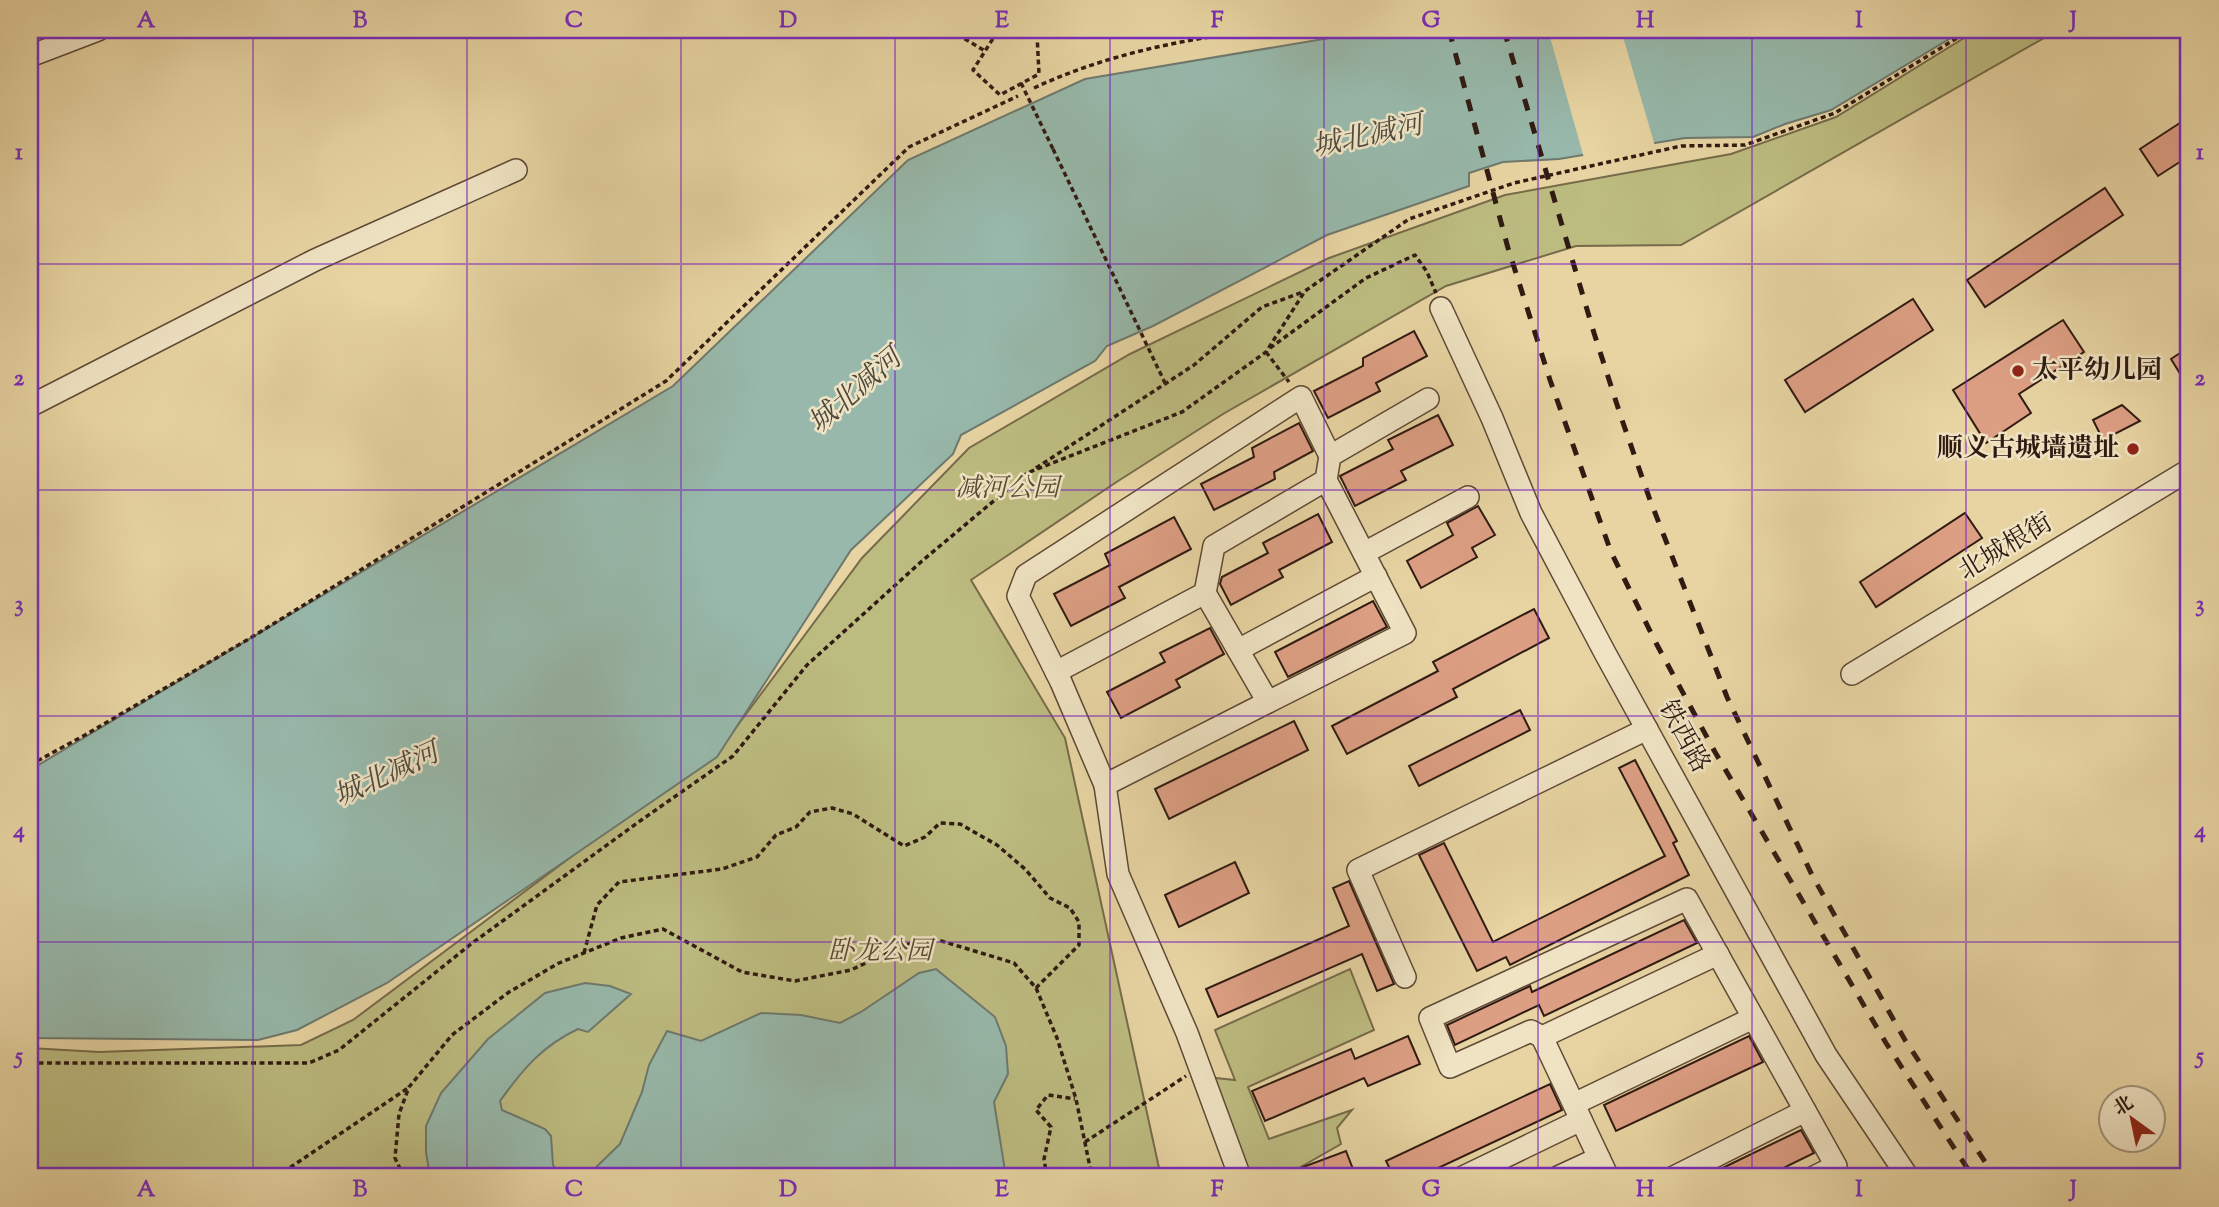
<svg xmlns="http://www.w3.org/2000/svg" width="2219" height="1207" viewBox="0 0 2219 1207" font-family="'Sorts Mill Goudy','Noto Serif SC',serif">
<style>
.green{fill:#bcbb80;stroke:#766b49;stroke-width:2}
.water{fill:#97b8aa;stroke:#6e796d;stroke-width:2}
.pier{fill:#e7d4a2}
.building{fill:#dd9f84;stroke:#301b12;stroke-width:2}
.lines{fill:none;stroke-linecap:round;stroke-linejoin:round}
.minor-casing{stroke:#5e4936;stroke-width:24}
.path{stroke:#301b12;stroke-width:3.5;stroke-dasharray:5 3.5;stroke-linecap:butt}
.minor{stroke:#efe3c3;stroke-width:21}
.rail{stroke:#301b12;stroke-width:5;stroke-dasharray:12 12;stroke-linecap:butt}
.path-bridge{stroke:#301b12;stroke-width:3.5;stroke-dasharray:5 3.5;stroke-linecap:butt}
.grid{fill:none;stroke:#7b2cbf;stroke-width:2;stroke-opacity:0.55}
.poi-dot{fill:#8f2418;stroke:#efe3c3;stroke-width:2.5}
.labels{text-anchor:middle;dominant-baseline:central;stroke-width:5;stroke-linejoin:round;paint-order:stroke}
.poi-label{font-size:26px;font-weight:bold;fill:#301b12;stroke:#efe3c3;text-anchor:start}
.park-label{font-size:26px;font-style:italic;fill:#5a4b33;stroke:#efe3c3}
.street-label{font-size:26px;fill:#301b12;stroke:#efe3c3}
.water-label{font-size:28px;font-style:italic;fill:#4f4a40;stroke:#efe3c3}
.neatline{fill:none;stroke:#7b2cbf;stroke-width:2.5}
.grid-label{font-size:23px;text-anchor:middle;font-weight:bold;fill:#7b2cbf}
</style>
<rect width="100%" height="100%" fill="#e7d4a2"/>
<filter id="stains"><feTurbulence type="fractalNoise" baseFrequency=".00286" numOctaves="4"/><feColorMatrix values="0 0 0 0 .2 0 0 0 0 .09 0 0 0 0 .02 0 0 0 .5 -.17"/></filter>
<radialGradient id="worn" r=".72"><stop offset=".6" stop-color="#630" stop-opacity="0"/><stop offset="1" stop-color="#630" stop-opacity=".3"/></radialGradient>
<g class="green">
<polygon points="1977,30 2058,30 1681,245 1576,246 1446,286 1223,414 1115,483 971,580 1065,738 1161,1177 30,1177 30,1048 99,1052 301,1045 353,1020 726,741 862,558 969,448 1130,354 1329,258 1505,195 1731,154 1836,117"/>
<polygon points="1350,969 1374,1030 1248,1087 1269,1139 1352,1110 1337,1128 1341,1144 1283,1177 1232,1177 1196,1076 1235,1080 1215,1030"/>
</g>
<g class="water">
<polygon points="1377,30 1964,30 1831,110 1785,124 1753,137 1685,138 1559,159 1503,162 1469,173 1469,186 1327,235 1153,326 1107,346 1095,361 961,435 953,454 851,550 717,757 387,983 297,1030 258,1040 30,1038 30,770 673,386 908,160 1085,79"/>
<polygon points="936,969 995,1017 1006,1046 1008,1074 994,1102 1006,1177 586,1177 620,1144 642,1092 649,1065 667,1031 701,1041 761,1013 801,1015 840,1023 861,1012 919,973"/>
<path d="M 585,983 L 610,986 L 631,994 L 588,1032 L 578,1029 C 542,1046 523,1069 500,1101 L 502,1110 L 545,1129 L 551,1136 L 553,1165 L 562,1177 L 430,1177 L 426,1152 L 426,1126 L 441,1093 L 488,1039 L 545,993 Z"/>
</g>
<polygon class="pier" points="1548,30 1621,30 1655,146 1584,158"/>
<g class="building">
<polygon points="2189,117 2189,156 2158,176 2140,149"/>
<polygon points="2105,188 2123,215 1985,307 1967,280"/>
<polygon points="1913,299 1933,330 1805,412 1785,380"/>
<polygon points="2063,320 2084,352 2019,394 2031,413 1986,443 1953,390"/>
<polygon points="1414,331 1427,356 1376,383 1380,391 1328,418 1314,391 1363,366 1363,358"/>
<polygon points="2189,347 2189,388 2171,359"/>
<polygon points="2122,405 2140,421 2103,440 2093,420"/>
<polygon points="1438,415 1453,445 1401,471 1406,480 1355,506 1340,476 1393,449 1388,440"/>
<polygon points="1299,423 1313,451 1274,472 1275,479 1214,510 1201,484 1254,457 1252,448"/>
<polygon points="1478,506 1495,535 1472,548 1477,557 1421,588 1407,561 1453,535 1447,523"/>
<polygon points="1965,513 1982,538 1876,607 1860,582"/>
<polygon points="1318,514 1332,542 1279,570 1283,577 1231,605 1220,584 1222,577 1268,553 1263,543"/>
<polygon points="1174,517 1191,549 1119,587 1125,598 1071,626 1054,594 1110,565 1105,554"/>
<polygon points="1373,601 1387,627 1288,677 1275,652"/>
<polygon points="1534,609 1549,638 1453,689 1457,697 1347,754 1332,726 1438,671 1433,662"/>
<polygon points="1210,628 1224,654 1176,680 1180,687 1121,718 1107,692 1165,662 1160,653"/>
<polygon points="1520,710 1530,730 1419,786 1409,766"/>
<polygon points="1294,721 1308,750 1169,819 1155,789"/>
<polygon points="1635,760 1677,841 1673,843 1689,875 1510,965 1506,957 1477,971 1419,855 1444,843 1493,942 1665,856 1619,768"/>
<polygon points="1235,862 1249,893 1179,927 1165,895"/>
<polygon points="1349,881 1394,984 1377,991 1362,954 1218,1017 1206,989 1349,926 1333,888"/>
<polygon points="1684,920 1697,943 1544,1016 1539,1005 1455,1045 1447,1025 1530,986 1532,992"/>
<polygon points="1408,1036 1420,1064 1368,1086 1364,1078 1265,1121 1252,1091 1351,1049 1355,1059"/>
<polygon points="1749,1036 1763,1062 1616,1131 1604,1105"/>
<polygon points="1550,1084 1562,1110 1419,1177 1394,1177 1386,1161"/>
<polygon points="1801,1130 1814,1153 1765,1177 1704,1177"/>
<polygon points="1346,1151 1356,1177 1279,1177 1279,1176"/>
</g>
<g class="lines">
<defs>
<g id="minor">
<polyline points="30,56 98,30"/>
<polyline points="1441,308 1492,418 1531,513 1605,653 1826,1055 1908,1177"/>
<polyline points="30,406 315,260 516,170"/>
<polyline points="1364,553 1468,497"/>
<polyline points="1238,650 1376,576"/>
<polyline points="1056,672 1205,593 1214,546 1326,480 1330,456 1428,399"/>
<polyline points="1852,674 2189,470"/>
<polyline points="1268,702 1405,633 1326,480"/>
<polyline points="1105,785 1268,702 1205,593"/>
<polyline points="1405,977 1358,870 1647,729"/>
<polyline points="1542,1037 1718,954"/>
<polyline points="1574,1104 1753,1018"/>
<polyline points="1240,1177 1187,1033 1118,874 1105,785 1061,682 1018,596 1026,575 1301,397 1330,456"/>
<polyline points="1463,1177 1581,1120"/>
<polyline points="1558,1177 1599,1158"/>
<polyline points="1608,1177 1542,1037 1531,1031 1450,1067 1430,1018 1687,899 1836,1166 1814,1177"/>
<polyline points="1674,1177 1805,1111"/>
</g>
</defs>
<use href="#minor" class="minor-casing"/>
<g class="path">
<polyline points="950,30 985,51"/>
<polygon points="1037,34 1039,74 1000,95 973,70 994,37"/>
<path d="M 1034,88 C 1104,55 1183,39 1260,30"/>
<polyline points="1053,149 1165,383"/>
<polyline points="1270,348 1366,278 1415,255 1427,272 1436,293"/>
<polyline points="1266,352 1289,382"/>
<polyline points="1036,468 1194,365 1262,307 1303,292"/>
<polyline points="30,765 85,735 252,637 666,381 909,147 1018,96"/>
<polyline points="584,953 597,905 619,882 722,869 757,857 776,835 796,827 810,812 832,808 853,814 904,846 925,837 940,823 960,824 997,845 1025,869 1050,898 1070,908 1079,922 1079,945 1036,988"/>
<polyline points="30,1063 309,1063 339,1050 471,944 640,821 733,756 807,665 922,561 1027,473 1182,412 1266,352 1305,291 1409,219 1514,183 1681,146 1745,145 1835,113 1970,30"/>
<polyline points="1085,1142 1186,1076"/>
<polyline points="276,1177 408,1088"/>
<polyline points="404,1177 395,1158 399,1114 409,1087 452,1035 509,992 559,963 621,938 663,929 742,972 795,981 851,970 904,945 935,939 1014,963 1036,988 1057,1038 1076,1099 1092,1177"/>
<polyline points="1047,1177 1044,1159 1051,1127 1036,1110 1048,1095 1075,1099"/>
</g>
<use href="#minor" class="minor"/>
<g class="rail">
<polyline points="1449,30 1508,248 1550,380 1611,552 1656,643 1715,752 1886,1043 1973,1177"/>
<polyline points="1504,30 1594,333 1621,417 1650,500 1727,697 1813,877 1905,1040 1995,1177"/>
</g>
<polyline class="path-bridge" points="1021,83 1053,149"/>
</g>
<path class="grid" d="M 253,30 L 253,1177M 467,30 L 467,1177M 681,30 L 681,1177M 895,30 L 895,1177M 1110,30 L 1110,1177M 1324,30 L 1324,1177M 1538,30 L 1538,1177M 1752,30 L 1752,1177M 1966,30 L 1966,1177M 30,264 L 2189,264M 30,490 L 2189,490M 30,716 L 2189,716M 30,942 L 2189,942"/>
<g class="poi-dot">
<circle cx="2018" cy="371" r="7"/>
<circle cx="2133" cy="449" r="7"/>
</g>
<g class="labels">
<g class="poi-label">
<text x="2032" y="371">太平幼儿园</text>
<text x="2119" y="449" text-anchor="end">顺义古城墙遗址</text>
</g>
<g class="park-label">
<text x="1007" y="489">减河公园</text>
<text x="880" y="952">卧龙公园</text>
</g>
<g class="street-label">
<text transform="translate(2006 548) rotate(-31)">北城根街</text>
<text transform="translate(1683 737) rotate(61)">铁西路</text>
</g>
<g class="water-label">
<text transform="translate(1368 137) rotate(-12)">城北减河</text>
<text transform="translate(856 392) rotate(-41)">城北减河</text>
<text transform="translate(387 776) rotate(-25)">城北减河</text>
</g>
</g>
<rect width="2219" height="1207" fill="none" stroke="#e7d4a2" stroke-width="77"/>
<g transform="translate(2132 1119) rotate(327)"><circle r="33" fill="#efe3c3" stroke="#a3937c" stroke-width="2"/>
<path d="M0-5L12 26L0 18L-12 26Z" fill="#8f2418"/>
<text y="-10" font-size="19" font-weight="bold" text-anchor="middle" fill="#301b12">北</text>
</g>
<rect x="38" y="38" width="2142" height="1130" class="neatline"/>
<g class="grid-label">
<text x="146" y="27">A</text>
<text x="360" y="27">B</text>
<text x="574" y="27">C</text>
<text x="788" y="27">D</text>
<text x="1002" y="27">E</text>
<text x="1217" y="27">F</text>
<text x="1431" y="27">G</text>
<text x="1645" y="27">H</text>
<text x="1859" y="27">I</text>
<text x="2073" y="27">J</text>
<text x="19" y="159">1</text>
<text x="2200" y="159">1</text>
<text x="19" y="385">2</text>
<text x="2200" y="385">2</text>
<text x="19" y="611">3</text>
<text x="2200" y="611">3</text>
<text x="19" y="837">4</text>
<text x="2200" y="837">4</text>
<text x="19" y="1063">5</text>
<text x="2200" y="1063">5</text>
<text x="146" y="1196">A</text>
<text x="360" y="1196">B</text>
<text x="574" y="1196">C</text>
<text x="788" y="1196">D</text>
<text x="1002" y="1196">E</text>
<text x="1217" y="1196">F</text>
<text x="1431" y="1196">G</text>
<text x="1645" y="1196">H</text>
<text x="1859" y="1196">I</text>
<text x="2073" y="1196">J</text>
</g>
<rect width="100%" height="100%" filter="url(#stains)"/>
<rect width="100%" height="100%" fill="url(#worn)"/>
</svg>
